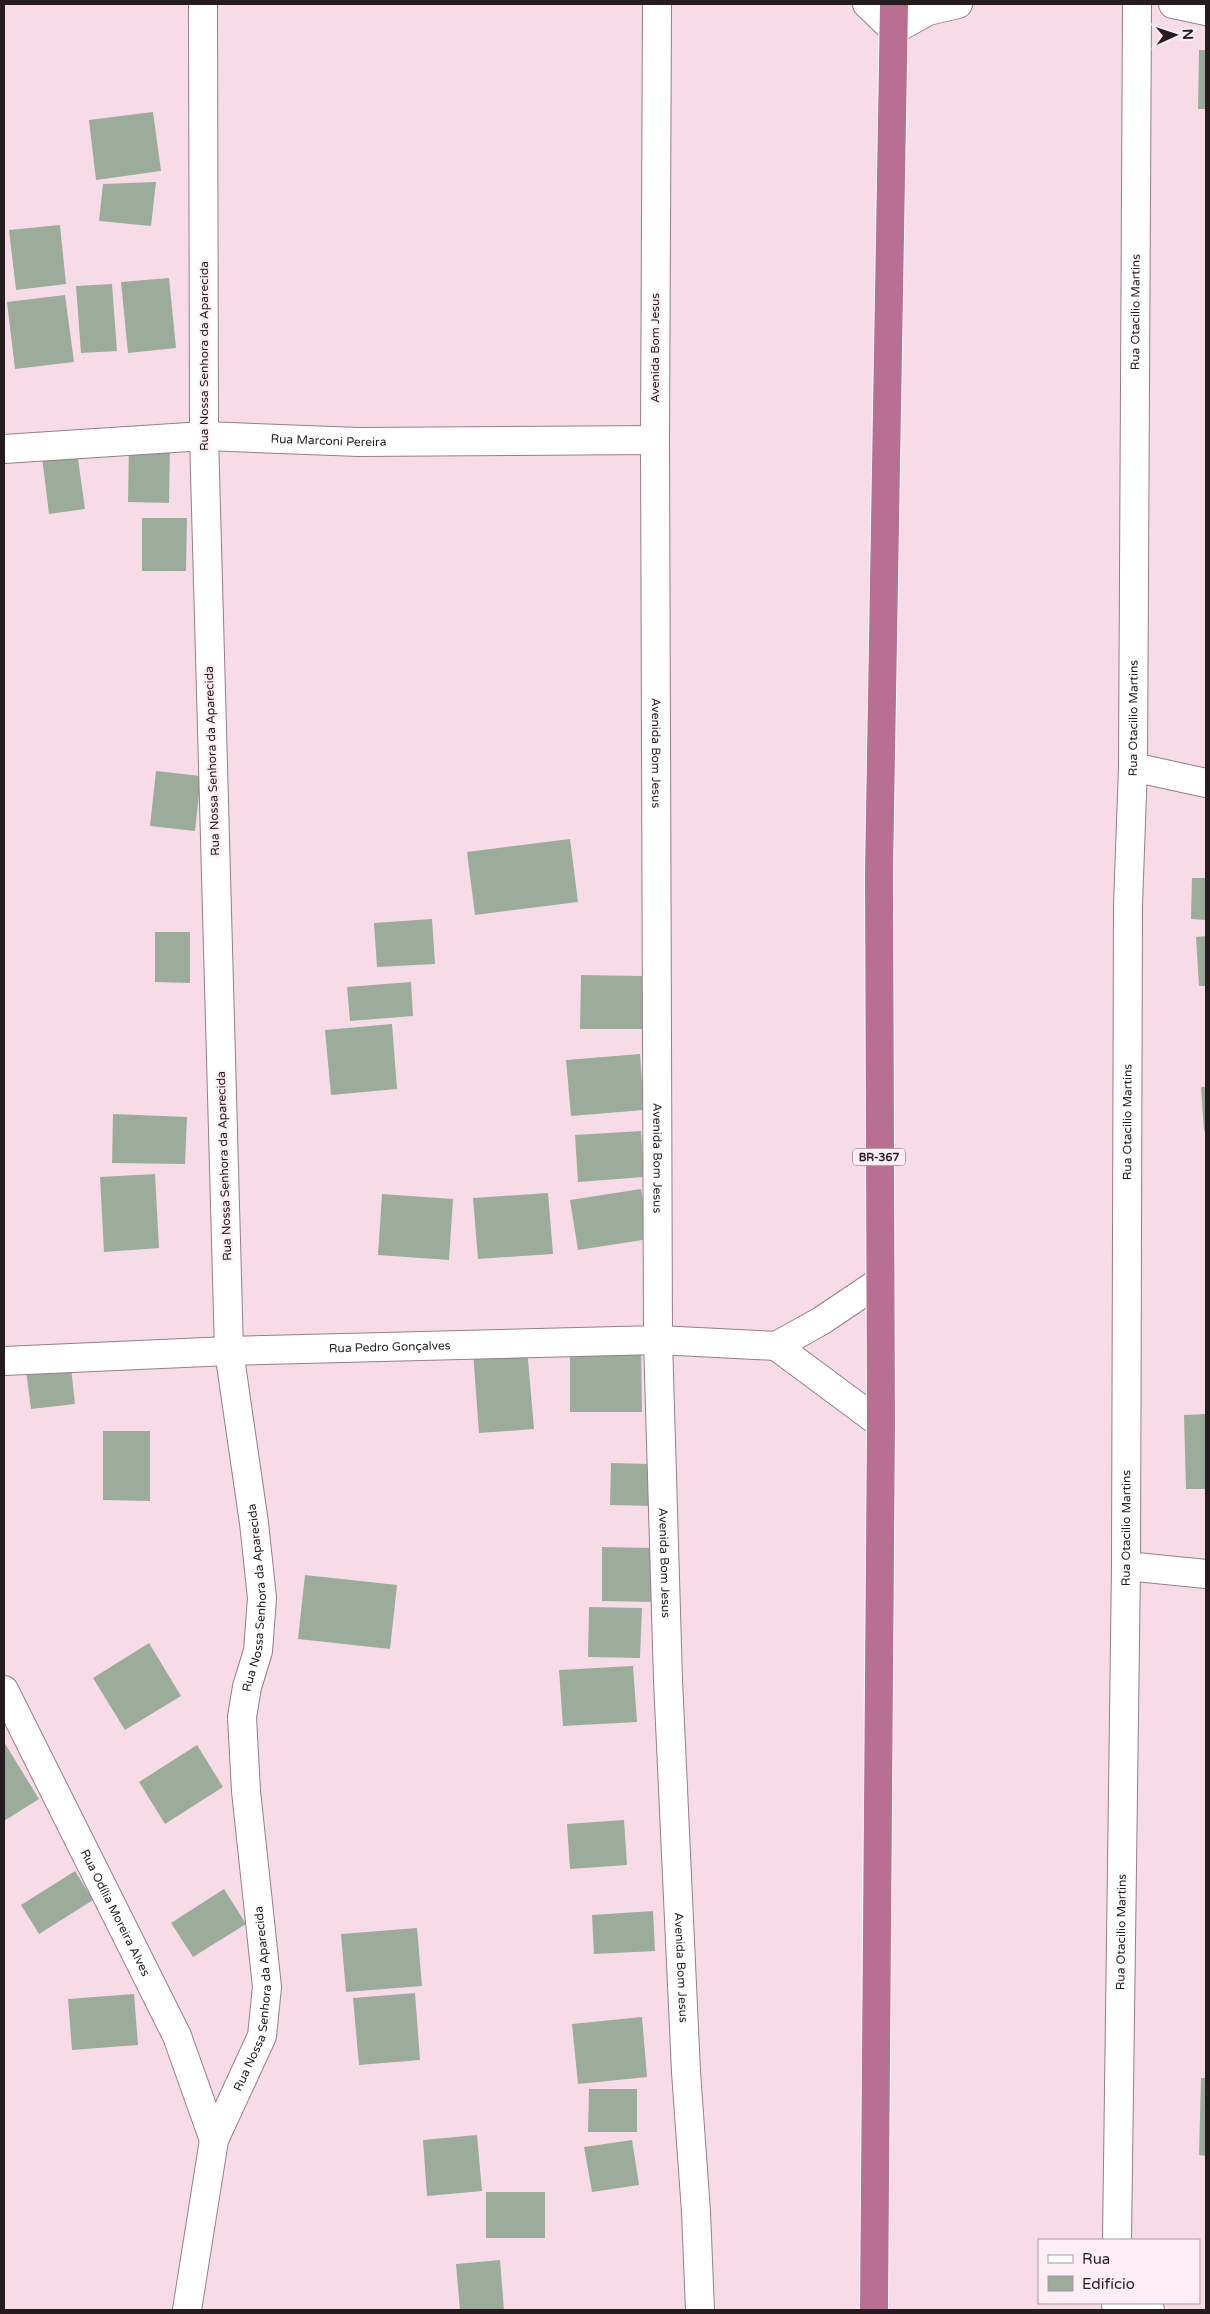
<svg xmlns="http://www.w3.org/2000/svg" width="1210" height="2314" viewBox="0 0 1210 2314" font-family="'Varela Round',sans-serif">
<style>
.building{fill:#9bad9a}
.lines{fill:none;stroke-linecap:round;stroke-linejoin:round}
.minor-casing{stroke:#967e89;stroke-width:30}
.highway-casing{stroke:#fff;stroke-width:30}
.minor{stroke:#fff;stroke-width:28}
.highway{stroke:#b86f92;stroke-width:28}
.labels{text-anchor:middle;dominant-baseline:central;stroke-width:4.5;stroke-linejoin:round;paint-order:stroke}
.shield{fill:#fdedf4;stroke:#665b60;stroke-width:1}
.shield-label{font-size:11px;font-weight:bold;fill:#251c20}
.street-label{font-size:12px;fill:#251c20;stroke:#fdedf4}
</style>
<rect width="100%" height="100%" fill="#f7dce8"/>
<g class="building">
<polygon points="1199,50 1206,50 1206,109 1198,109"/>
<polygon points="153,112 161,171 96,180 89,120"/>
<polygon points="156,182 151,226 99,221 103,184"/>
<polygon points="60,225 66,284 16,290 9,230"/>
<polygon points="169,278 176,348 128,353 121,282"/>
<polygon points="112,284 117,351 81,353 76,286"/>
<polygon points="65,295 74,362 15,369 7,302"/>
<polygon points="129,443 170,444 169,503 128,502"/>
<polygon points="76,445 85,509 49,514 41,449"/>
<polygon points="142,518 187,518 186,571 142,571"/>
<polygon points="156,771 201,776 195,831 150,826"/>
<polygon points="570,839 578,902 475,915 467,852"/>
<polygon points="1192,878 1206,878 1206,920 1191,919"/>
<polygon points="432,919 435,964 377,967 374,923"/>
<polygon points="155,932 190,932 190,983 155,982"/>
<polygon points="1206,936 1206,986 1199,986 1196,937"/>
<polygon points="581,975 642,976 643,1029 580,1029"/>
<polygon points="411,982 413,1016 350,1021 347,987"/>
<polygon points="392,1024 397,1089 331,1095 325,1030"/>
<polygon points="640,1054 644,1110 571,1116 566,1060"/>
<polygon points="1201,1087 1206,1087 1206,1130 1204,1131"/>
<polygon points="113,1114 187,1117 185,1164 112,1163"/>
<polygon points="641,1131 644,1177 578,1182 575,1135"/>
<polygon points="155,1174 159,1248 104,1252 100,1177"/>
<polygon points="641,1189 649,1239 578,1250 570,1200"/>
<polygon points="548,1193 553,1254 478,1259 473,1198"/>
<polygon points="382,1194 453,1199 449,1260 378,1255"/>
<polygon points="570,1344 641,1344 642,1412 570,1412"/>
<polygon points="527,1348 534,1429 479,1433 473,1352"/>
<polygon points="70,1358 75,1404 31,1409 25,1363"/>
<polygon points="1206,1414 1206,1489 1186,1489 1184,1415"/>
<polygon points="103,1431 150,1431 150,1501 103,1500"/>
<polygon points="611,1463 652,1464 651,1506 610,1505"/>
<polygon points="602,1547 655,1548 654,1602 602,1601"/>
<polygon points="305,1575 397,1585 390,1649 298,1639"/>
<polygon points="589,1607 642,1608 640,1658 588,1657"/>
<polygon points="149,1643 181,1696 125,1730 93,1678"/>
<polygon points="633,1666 637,1722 563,1726 559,1670"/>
<polygon points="4,1742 39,1799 4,1821"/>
<polygon points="197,1745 223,1787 165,1824 139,1782"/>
<polygon points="624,1820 627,1865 570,1869 567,1824"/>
<polygon points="75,1871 93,1900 39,1934 21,1905"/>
<polygon points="224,1889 246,1924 193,1957 171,1923"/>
<polygon points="653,1911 655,1951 594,1954 592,1915"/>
<polygon points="417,1928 422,1986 346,1992 341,1934"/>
<polygon points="415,1993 420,2060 359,2065 353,1998"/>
<polygon points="134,1994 138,2045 72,2050 68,1999"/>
<polygon points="642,2017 647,2077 578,2084 572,2024"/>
<polygon points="1201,2078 1206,2078 1206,2156 1199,2155"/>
<polygon points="589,2089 637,2089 637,2132 588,2132"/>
<polygon points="477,2135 482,2191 427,2196 423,2140"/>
<polygon points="632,2140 639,2185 592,2192 584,2147"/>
<rect x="486" y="2192" width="59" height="46"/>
<polygon points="500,2260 504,2310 460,2310 456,2264"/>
</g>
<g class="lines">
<defs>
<g id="minor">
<path id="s1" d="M 657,4 L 655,440 L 658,1340 L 668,1680 L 686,2072 L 696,2212 L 700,2310"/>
<polyline points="867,4 894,30 928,11 958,4"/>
<polyline points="1173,4 1206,11"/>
<path id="s2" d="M 4,449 L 204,436 L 359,442 L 655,440"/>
<polyline points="1133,767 1206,783"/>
<polyline points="776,1346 881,1424"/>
<path id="s3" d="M 4,1361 L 229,1351 L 658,1340 L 776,1346 L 821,1321 L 879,1282"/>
<polyline points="1126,1566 1206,1574"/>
<path id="s4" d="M 4,1690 L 177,2036 L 214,2140"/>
<path id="s5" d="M 1117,2240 L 1126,1566 L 1128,905 L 1133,767 L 1137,4"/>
<polyline points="1116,2305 1150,2310"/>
<path id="s6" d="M 187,2310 L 214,2140 L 262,2036 L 267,1987 L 246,1791 L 242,1717 L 247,1687 L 258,1651 L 262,1598 L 254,1523 L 229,1351 L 204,436 L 203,4"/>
</g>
<polyline id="highway" points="874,2310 881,1424 879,871 894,4"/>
</defs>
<use href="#minor" class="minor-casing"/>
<use href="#highway" class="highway-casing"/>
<use href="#minor" class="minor"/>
<use href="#highway" class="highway"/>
</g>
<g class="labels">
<rect class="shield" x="853" y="1148.5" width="52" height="17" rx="4"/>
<g class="shield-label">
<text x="879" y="1157">BR-367</text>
</g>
<g class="street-label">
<text stroke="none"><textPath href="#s5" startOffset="1928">Rua Otacilio Martins</textPath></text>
<text transform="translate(655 348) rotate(-90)">Avenida Bom Jesus</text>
<text transform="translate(204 356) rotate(-90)">Rua Nossa Senhora da Aparecida</text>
<text stroke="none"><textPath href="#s2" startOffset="325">Rua Marconi Pereira</textPath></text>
<text stroke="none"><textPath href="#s5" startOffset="1522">Rua Otacilio Martins</textPath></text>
<text stroke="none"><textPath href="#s1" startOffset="749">Avenida Bom Jesus</textPath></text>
<text transform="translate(212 761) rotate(-92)">Rua Nossa Senhora da Aparecida</text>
<text stroke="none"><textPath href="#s5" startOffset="1118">Rua Otacilio Martins</textPath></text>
<text stroke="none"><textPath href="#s1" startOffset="1154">Avenida Bom Jesus</textPath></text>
<text transform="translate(224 1166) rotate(-92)">Rua Nossa Senhora da Aparecida</text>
<text stroke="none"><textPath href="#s3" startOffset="386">Rua Pedro Gonçalves</textPath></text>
<text stroke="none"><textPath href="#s5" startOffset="712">Rua Otacilio Martins</textPath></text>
<text stroke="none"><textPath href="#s1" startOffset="1559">Avenida Bom Jesus</textPath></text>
<text stroke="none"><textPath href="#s6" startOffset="728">Rua Nossa Senhora da Aparecida</textPath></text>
<text stroke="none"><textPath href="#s4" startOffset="249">Rua Odília Moreira Alves</textPath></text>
<text stroke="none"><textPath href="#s5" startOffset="308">Rua Otacilio Martins</textPath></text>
<text stroke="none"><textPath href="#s1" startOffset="1964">Avenida Bom Jesus</textPath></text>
<text stroke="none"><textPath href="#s6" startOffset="322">Rua Nossa Senhora da Aparecida</textPath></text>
</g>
</g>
<rect width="1210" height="2314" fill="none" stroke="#251c20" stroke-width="10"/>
<rect x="1038" y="2239" width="162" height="65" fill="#fdedf4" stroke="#a7999f"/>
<rect x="1048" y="2255" width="25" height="8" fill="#ffffff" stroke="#a7999f"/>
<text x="1082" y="2264" font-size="15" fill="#251c20">Rua</text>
<rect x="1048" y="2276" width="25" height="15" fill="#9bad9a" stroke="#a7999f"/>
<text x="1082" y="2289" font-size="15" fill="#251c20">Edifício</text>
<g transform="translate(1175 35) rotate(87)" stroke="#fdedf4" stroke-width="4" paint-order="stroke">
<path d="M0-4L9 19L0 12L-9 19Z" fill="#251c20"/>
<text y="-8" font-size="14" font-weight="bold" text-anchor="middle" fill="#251c20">N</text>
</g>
</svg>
